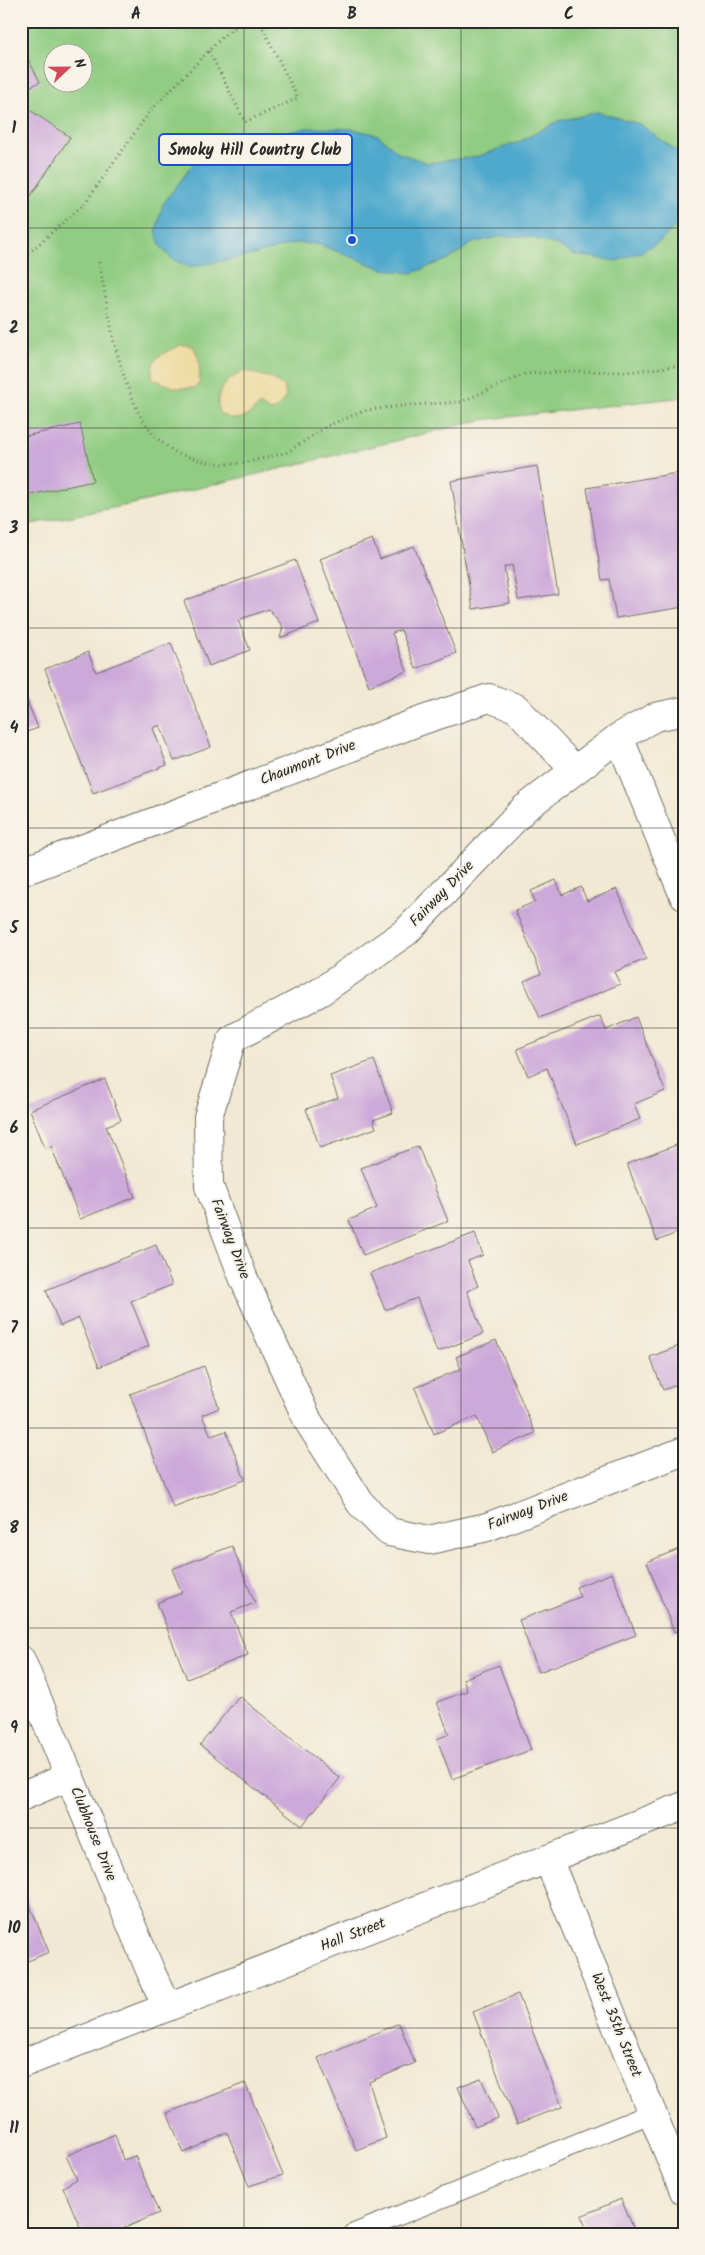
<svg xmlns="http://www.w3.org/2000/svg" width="705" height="2255" viewBox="0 0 705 2255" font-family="Kalam,sans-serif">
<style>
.green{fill:#90cc81;stroke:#5e7c56;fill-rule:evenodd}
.sand{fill:#eeda9e;stroke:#8c8264}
.water{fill:#50a9cd;stroke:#3e6a7c}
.building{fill:#cda9da}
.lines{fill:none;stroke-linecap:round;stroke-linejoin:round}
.service-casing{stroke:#706e66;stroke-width:21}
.minor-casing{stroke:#706e66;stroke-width:30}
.tertiary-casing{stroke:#706e66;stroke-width:30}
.path{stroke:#706e66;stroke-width:3;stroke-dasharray:1 4;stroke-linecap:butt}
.service{stroke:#fff;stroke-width:19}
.minor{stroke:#fff;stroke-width:28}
.tertiary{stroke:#fff;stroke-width:28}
.grid{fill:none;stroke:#2b2b2b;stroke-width:1;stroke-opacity:0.55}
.labels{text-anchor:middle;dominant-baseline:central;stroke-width:4;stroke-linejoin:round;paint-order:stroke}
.street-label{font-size:15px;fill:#2b2b2b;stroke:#f7f3e8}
.leader{fill:none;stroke:#1d4ed8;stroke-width:2}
.callout-dot{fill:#1d4ed8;stroke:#f7f3e8;stroke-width:2}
.callout{fill:#f7f3e8;stroke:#1d4ed8;stroke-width:2}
.callout-label{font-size:16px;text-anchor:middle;font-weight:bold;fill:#2b2b2b}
.neatline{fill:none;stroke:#2b2b2b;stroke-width:2}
.grid-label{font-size:16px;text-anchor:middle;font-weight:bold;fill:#2b2b2b}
</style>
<rect width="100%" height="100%" fill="#f7f3e8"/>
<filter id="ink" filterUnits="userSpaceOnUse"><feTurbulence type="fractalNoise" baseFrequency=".02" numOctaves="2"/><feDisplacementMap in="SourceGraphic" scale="10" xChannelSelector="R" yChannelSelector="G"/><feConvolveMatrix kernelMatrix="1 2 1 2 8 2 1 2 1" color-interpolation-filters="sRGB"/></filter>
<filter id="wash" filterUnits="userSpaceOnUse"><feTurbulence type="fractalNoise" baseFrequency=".0096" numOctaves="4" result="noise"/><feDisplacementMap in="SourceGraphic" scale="20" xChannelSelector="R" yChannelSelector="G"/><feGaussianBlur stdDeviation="1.12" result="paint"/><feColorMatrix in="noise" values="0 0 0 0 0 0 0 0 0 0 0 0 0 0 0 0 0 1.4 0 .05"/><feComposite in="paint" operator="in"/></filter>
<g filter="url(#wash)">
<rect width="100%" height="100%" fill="#f1e9d3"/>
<path class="green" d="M 21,21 L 684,21 L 684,397 L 482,420 L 133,504 L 21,526 ZM 52,52 L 82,52 L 82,82 L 52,82 Z"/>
<g class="sand">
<path d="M 180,345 L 187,345 L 194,347 L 199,360 L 200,382 L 195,388 L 176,388 L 153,379 C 148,357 163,354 180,345 Z"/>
<path d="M 245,371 L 271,378 L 284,386 L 286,397 L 276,409 L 271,411 L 259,405 C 245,420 237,423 219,413 C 214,392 226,379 245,371 Z"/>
</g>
<polygon class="water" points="598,112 640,124 674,149 684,159 684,211 676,225 662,240 643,251 617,261 575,255 557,245 529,237 502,236 473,243 449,259 412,273 383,269 318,244 295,243 250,256 189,267 172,259 160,246 156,230 163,204 196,160 220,146 307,128 353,129 378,135 399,153 428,163 479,156 521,141 558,121"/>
<g id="blocks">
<g class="building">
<polygon points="21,46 40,82 21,91"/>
<polygon points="21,104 70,137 28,200 21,195"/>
<polygon points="80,424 93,481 21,497 21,437"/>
<polygon points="537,466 558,594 518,600 512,565 504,567 510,603 473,609 451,481"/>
<polygon points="684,472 684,569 680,570 684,607 616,618 609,579 602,580 587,488"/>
<polygon points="372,539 380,559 414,546 456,653 416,669 401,630 392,633 407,671 369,686 320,559"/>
<polygon points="295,560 319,623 280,638 283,627 269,609 238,620 250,650 209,666 184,601"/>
<polygon points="171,643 211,747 174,761 160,725 153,728 167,765 93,793 45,669 88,652 96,672"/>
<polygon points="21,686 38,728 21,734"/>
<polygon points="556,880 562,895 581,887 587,901 617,889 646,959 614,972 620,984 540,1018 524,981 541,974 515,910 535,902 531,891"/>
<polygon points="600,1016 606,1030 636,1017 665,1091 634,1104 640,1119 577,1144 547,1068 528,1076 517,1049"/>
<polygon points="374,1060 393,1113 373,1120 376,1128 320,1148 306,1109 338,1098 330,1076"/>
<polygon points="105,1079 121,1120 106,1126 135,1197 80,1219 51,1146 45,1148 30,1110"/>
<polygon points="684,1142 684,1230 657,1241 627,1164"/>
<polygon points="418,1146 448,1221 363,1255 349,1220 377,1208 361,1168"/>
<polygon points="475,1233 483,1255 468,1261 478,1286 467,1291 483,1334 437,1352 417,1298 385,1310 370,1273"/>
<polygon points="156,1245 172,1285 131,1301 149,1346 99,1367 79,1318 60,1326 46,1290"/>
<polygon points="496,1340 535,1433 492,1452 477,1416 434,1434 415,1388 461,1369 456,1357"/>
<polygon points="684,1344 684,1382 663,1390 650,1357"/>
<polygon points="204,1366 219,1408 202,1415 211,1436 226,1431 245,1480 173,1507 130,1394"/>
<polygon points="232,1546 255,1603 231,1612 248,1655 187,1679 157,1603 182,1593 172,1569"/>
<polygon points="684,1547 684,1628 674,1632 647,1562"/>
<polygon points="612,1573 636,1635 539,1672 519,1620 580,1597 576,1587"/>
<polygon points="499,1665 531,1750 452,1779 437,1739 449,1734 437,1702 467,1691 463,1679"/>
<polygon points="239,1696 340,1778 302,1826 200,1745"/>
<polygon points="21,1884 49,1952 21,1964"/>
<polygon points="518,1994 562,2107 517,2124 473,2012"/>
<polygon points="399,2023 415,2063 369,2082 386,2138 356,2150 318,2058"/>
<polygon points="481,2078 498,2118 475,2127 458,2087"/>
<polygon points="245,2083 283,2175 249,2186 227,2132 184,2153 167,2113"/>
<polygon points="115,2134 123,2160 135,2156 159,2213 111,2234 83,2234 63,2187 77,2179 66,2156"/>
<polygon points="621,2199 636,2234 589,2234 581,2216"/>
</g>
</g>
</g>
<g filter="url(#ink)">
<use href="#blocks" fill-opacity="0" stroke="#706e66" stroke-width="1"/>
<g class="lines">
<defs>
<polyline id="service" points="353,2234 652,2113"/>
<g id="minor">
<polyline points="684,711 655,717 619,737 524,809 406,932 320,992 232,1039 208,1117 209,1186 243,1277 308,1421 361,1504 389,1532 429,1540 487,1527 684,1451"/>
<polyline points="619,737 684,896"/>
<polyline points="21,872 423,720 489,698 516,708 575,770"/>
<polyline points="21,1660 150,1970 167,2007"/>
<polyline points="21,1797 70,1776"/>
<polyline points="548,1859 684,2191"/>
</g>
<polyline id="tertiary" points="21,2064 684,1806"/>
</defs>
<use href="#service" class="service-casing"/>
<use href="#minor" class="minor-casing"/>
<use href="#tertiary" class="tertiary-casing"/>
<g class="path">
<polyline points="230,31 246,21"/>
<polyline points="209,51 245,122 298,98 259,21"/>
<polyline points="21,260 85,203 151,110 238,21"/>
<polyline points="99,262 114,342 125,380 139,414 155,437 176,453 202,461 224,464 244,463 288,452 327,426 367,410 411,405 461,402 525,374 571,371 627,372 684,365"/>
</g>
<use href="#service" class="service"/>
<use href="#minor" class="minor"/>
<use href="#tertiary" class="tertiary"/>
</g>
</g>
<path class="grid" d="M 244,21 L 244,2234M 461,21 L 461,2234M 21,228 L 684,228M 21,428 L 684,428M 21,628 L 684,628M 21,828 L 684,828M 21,1028 L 684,1028M 21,1228 L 684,1228M 21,1428 L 684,1428M 21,1628 L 684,1628M 21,1828 L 684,1828M 21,2028 L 684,2028"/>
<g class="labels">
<g class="street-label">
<text transform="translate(308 763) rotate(-21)">Chaumont Drive</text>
<text transform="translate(442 894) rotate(-46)">Fairway Drive</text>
<text transform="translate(230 1239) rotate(69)">Fairway Drive</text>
<text transform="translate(528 1511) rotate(-21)">Fairway Drive</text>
<text transform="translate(93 1834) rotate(68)">Clubhouse Drive</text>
<text transform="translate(353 1935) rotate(-21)">Hall Street</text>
<text transform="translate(616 2025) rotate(68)">West 35th Street</text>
</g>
</g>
<path class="leader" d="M352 240L352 149"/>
<circle class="callout-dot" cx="352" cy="240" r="5"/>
<rect class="callout" x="159" y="134" width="193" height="31" rx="5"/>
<g class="callout-label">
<text x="255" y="155">Smoky Hill Country Club</text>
</g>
<rect width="705" height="2255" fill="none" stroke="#f7f3e8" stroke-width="55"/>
<g transform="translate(68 68) rotate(68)"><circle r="24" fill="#f7f3e8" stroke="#a5a39c"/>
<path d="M0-4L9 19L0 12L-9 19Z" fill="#d1495b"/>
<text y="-8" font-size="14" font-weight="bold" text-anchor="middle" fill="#2b2b2b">N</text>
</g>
<rect x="28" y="28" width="650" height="2200" class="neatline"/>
<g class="grid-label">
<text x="136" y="19">A</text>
<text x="352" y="19">B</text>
<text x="569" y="19">C</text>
<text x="14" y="133">1</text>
<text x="14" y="333">2</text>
<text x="14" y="533">3</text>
<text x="14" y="733">4</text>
<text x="14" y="933">5</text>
<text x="14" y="1133">6</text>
<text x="14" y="1333">7</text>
<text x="14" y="1533">8</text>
<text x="14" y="1733">9</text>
<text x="14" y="1933">10</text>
<text x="14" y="2133">11</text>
</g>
</svg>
